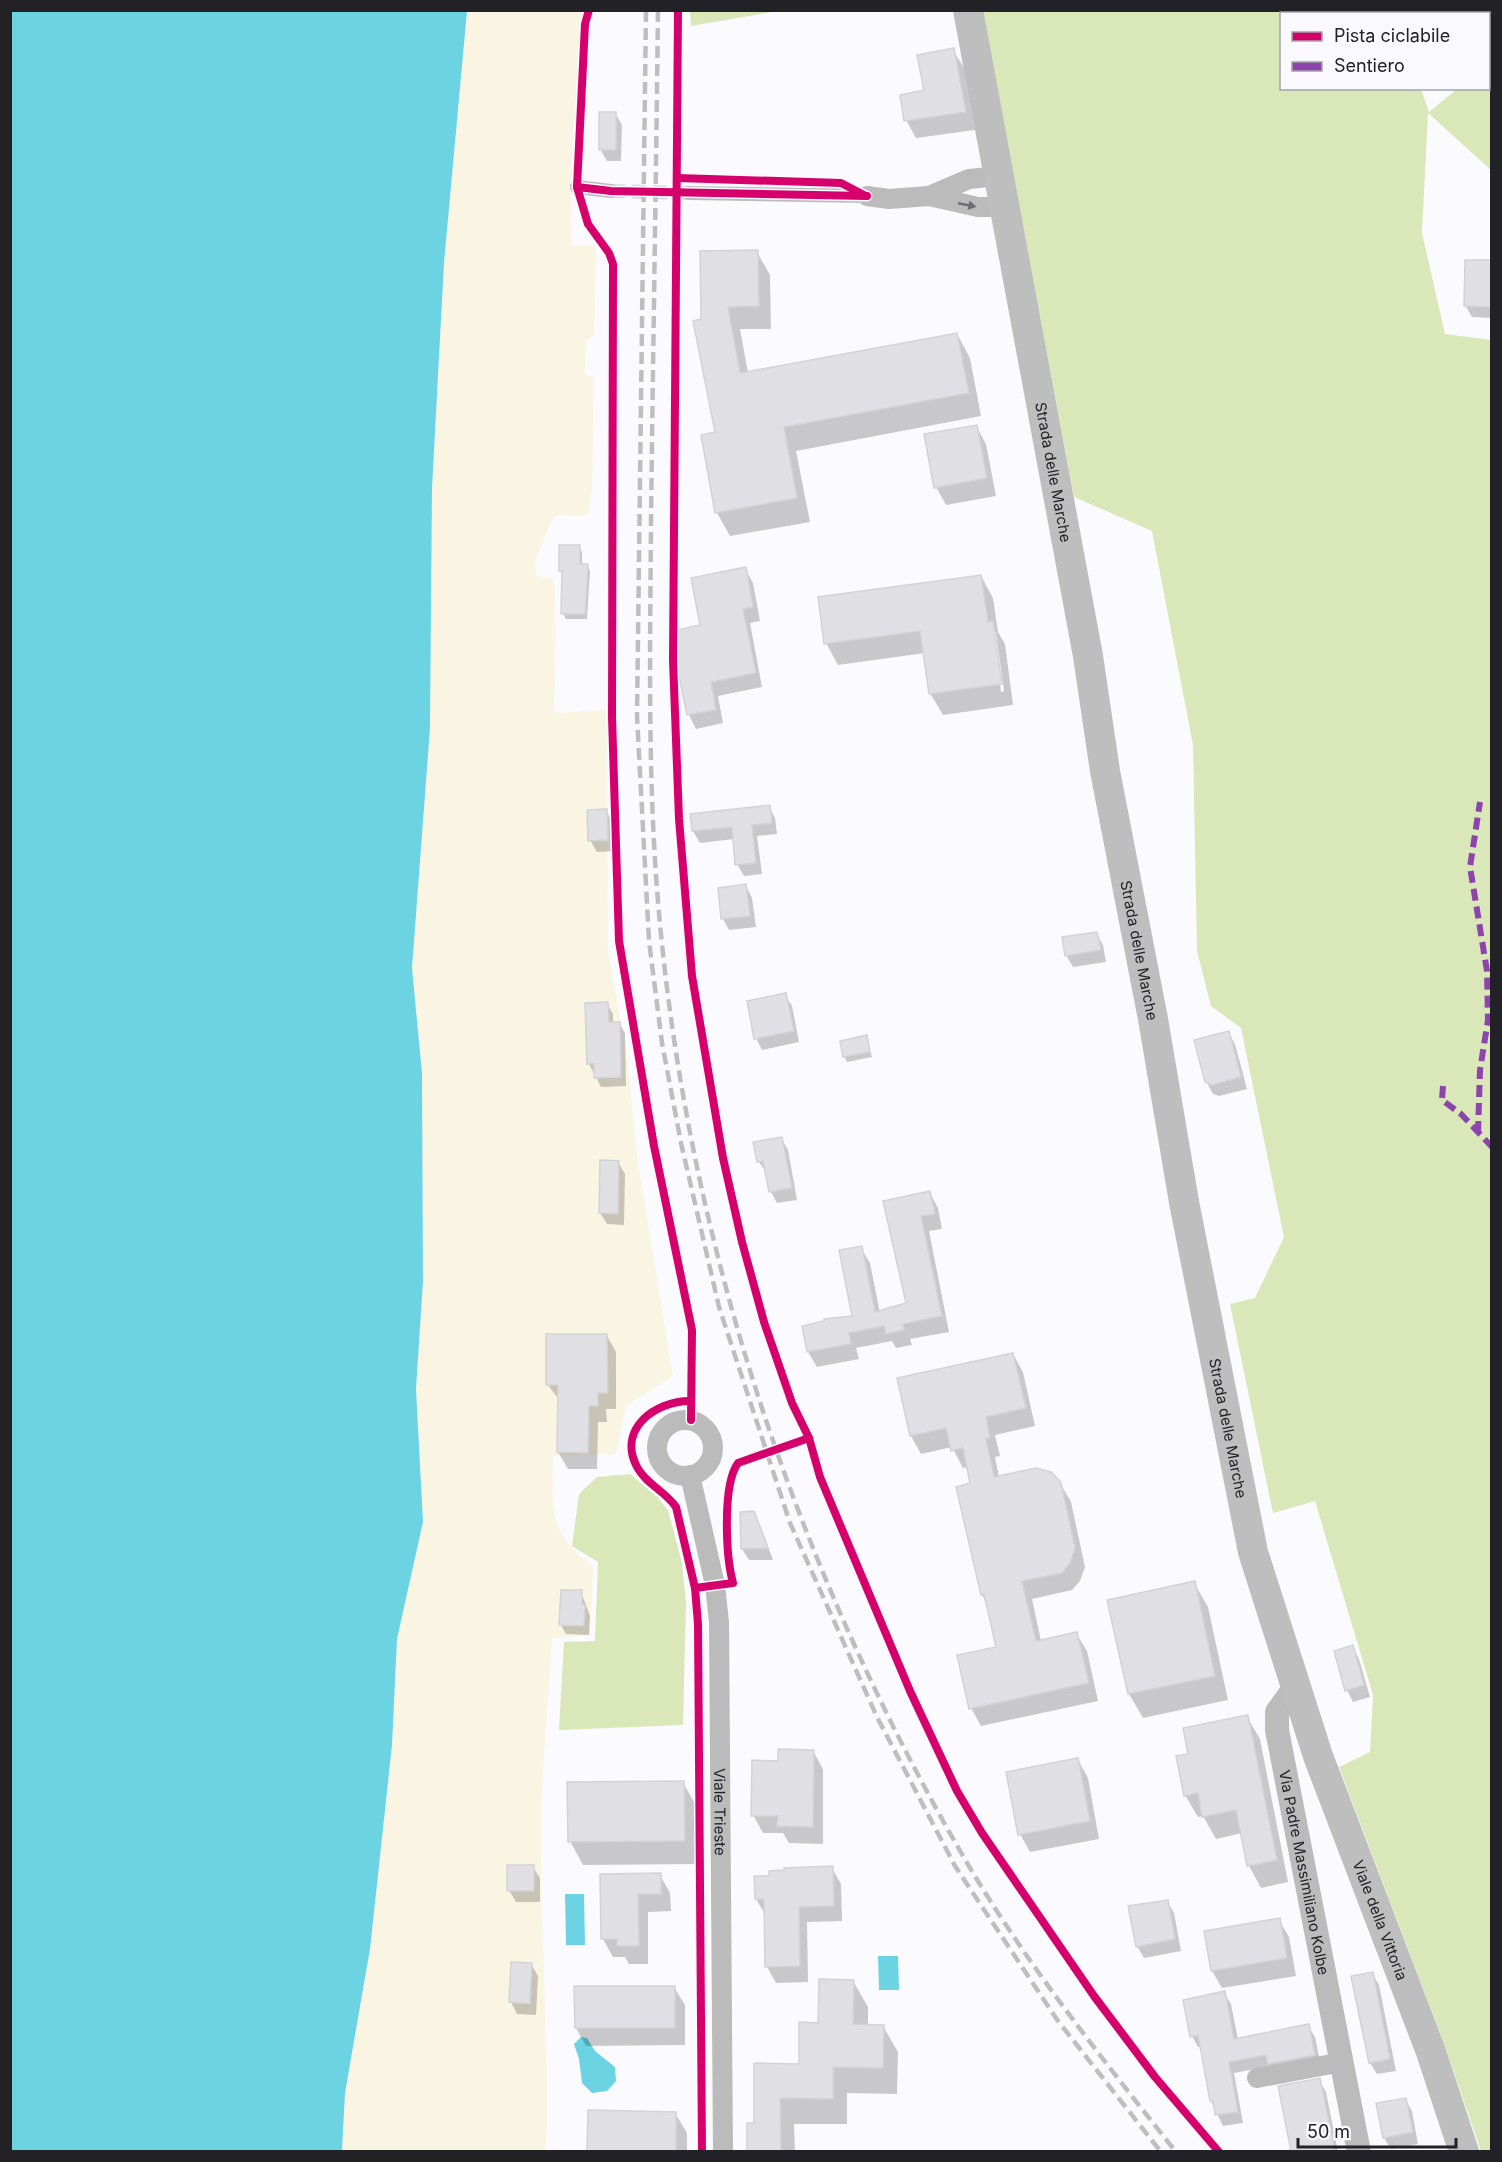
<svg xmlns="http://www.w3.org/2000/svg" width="1502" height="2162" viewBox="0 0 1502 2162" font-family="Inter,sans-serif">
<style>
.green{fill:#dae7b9}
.sand{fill:#faf4e2}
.water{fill:#6cd3e3}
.shadow{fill:#0003;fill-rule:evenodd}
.building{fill:#e0e0e4;stroke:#d3d2d6;stroke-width:1.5}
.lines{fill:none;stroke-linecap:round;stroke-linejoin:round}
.pedestrian-tunnel{stroke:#dad9dd;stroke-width:14;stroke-dasharray:14 7;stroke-linecap:butt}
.pedestrian{stroke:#bcbbbc;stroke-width:14}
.minor{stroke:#bcbbbc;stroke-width:20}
.tertiary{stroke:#bcbbbc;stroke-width:24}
.primary{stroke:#bfbebf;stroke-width:30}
.rail{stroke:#bebebe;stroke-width:4.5;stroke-dasharray:12 6;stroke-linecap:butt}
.quiet{stroke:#8e44ad;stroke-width:6;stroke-dasharray:12 6;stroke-linecap:butt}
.cycleway-casing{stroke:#faf9ff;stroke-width:11}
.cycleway{stroke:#d6006c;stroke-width:8}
.oneway{fill:#6f6e70}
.labels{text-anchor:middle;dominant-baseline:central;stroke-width:4.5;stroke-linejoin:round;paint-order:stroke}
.street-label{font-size:15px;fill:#222125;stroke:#faf9ff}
</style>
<rect width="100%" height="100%" fill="#fbfafe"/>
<g class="green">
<polygon points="690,11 690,10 778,11 691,26"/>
<polygon points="983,11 1381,11 1383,13 1282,14 1282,88 1421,89 1429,112 1457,89 1488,88 1489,62 1491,59 1491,170 1428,113 1422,233 1445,334 1492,340 1491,2151 1481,2151 1445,2046 1339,1767 1370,1752 1373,1695 1315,1501 1273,1513 1230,1304 1255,1298 1284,1237 1241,1028 1211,1006 1197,951 1193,745 1152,531 1074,497"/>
<polygon points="630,1474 657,1497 668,1510 682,1563 686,1602 683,1725 559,1730 564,1642 595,1641 598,1562 572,1546 579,1494 597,1477"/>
</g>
<path class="sand" d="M 467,11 L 585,11 L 581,25 L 572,154 L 571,245 L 596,246 L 594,335 L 586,342 L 585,374 L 594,377 L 592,487 L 588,515 L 556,516 L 550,524 L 534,564 L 538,578 L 554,578 L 556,631 L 554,713 L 606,710 L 608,951 L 627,1058 L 638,1163 L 673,1376 L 626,1406 L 616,1454 L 553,1456 C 552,1510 548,1532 593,1567 L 590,1635 L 552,1638 C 548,1706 541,1774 541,1842 C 541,1946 549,2048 546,2151 L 342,2152 L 345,2093 L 370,1949 L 392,1745 L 397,1639 L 423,1522 L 416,1389 L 423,1281 L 422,1073 L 412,968 L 430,728 L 432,488 L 444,263 Z"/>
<g class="water">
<polygon points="11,10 467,11 444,263 432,488 430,728 412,968 422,1073 423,1281 416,1389 423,1522 397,1639 392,1745 370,1949 345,2093 342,2151 11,2151"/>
<polygon points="565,1894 584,1894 585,1945 566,1945"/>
<polygon points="878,1956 898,1956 899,1990 879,1990"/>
<polygon points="581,2037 587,2038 595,2051 615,2067 616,2081 607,2091 592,2093 582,2083 579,2059 574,2044"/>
</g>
<g class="shadow">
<polygon points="953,50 964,68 975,130 916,138 906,120"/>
<polygon points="615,113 622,125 621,161 607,161 600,149"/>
<polygon points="757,252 770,275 771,329 740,329 748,373 957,334 970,358 981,416 796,451 810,522 730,536 717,513 702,436 716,433 702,320"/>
<polygon points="1467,261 1492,262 1492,318 1472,317 1465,305"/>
<polygon points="976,426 986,444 996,496 946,505 936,487"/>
<polygon points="579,547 582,552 582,566 587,566 590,571 587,619 566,619 563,613 564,576 561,571"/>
<polygon points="745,569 753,583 760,621 750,623 762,687 718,696 723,723 696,729 689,715 679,667 702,627"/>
<path d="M 981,576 L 993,598 L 998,632 L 1005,644 L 1013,705 L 943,715 L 930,693 L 925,653 L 838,665 L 826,643 ZM 993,630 L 996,633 L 1004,691 L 1001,692 Z"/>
<polygon points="769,807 775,818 777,834 757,836 762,874 744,876 737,864 734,839 700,843 693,831 692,815"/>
<polygon points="606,811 613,822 614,851 597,852 590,840"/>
<polygon points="746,886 752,898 756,927 729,930 723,919"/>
<polygon points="1097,934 1103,945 1106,962 1073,967 1066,955"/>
<polygon points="785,995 792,1006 799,1042 762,1050 756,1038"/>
<polygon points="607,1004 613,1014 613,1023 619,1023 625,1033 626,1086 601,1087 589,1064"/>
<polygon points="1228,1032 1235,1044 1247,1089 1219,1096 1213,1094 1206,1081"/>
<polygon points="866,1037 872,1057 847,1062 844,1056"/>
<polygon points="781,1138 788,1150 797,1200 777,1203 771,1192 767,1173 758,1161"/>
<polygon points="618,1162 625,1174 624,1225 607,1224 600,1213"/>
<polygon points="930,1193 938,1208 942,1229 929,1231 949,1332 910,1339 912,1345 896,1348 892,1341 856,1348 859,1359 817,1367 808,1352 803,1327 854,1317 861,1248 870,1263 880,1313 907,1304 884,1202"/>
<polygon points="607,1336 616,1352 616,1409 606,1409 607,1422 598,1422 597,1469 568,1469 558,1452 560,1401 548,1385"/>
<polygon points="1013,1354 1023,1372 1035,1426 995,1435 1000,1456 995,1457 999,1477 1060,1483 1071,1502 1085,1567 1080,1581 1072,1590 1032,1599 1041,1641 1076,1633 1087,1651 1098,1701 981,1726 971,1708 998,1648 988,1605 982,1595 968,1467 963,1468 952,1447 921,1454 911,1436 899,1379"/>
<polygon points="753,1513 760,1525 773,1560 749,1560 742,1549"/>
<polygon points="1194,1583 1208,1607 1228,1700 1143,1718 1129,1694 1109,1601"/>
<polygon points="581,1592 590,1616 589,1635 566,1634 561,1625"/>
<polygon points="1352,1647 1359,1659 1370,1697 1353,1702 1347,1690"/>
<polygon points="1247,1717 1260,1739 1288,1882 1261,1888 1249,1866 1242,1833 1216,1839 1203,1816 1198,1817 1185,1795 1190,1755"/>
<polygon points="813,1751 823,1769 823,1844 789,1843 783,1833 763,1833 753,1815 780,1763"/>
<polygon points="1078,1760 1088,1778 1099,1839 1030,1852 1020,1834"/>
<polygon points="683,1783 697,1807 698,1864 583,1865 570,1841"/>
<polygon points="533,1867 540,1878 540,1902 516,1902 509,1890"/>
<polygon points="832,1868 841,1884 842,1921 807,1922 808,1982 776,1983 767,1967 766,1916 756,1899 771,1877"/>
<polygon points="602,1875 660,1875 670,1893 671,1911 648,1912 648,1964 629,1964 625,1957 613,1957 603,1939"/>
<polygon points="1167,1901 1174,1913 1181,1951 1144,1958 1137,1946"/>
<polygon points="1279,1920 1289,1937 1296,1976 1222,1988 1212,1971"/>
<polygon points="531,1964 538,1976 536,2015 517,2014 511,2002"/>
<polygon points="1372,1973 1379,1985 1396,2071 1377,2074 1370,2063 1353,1977"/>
<polygon points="853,1981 868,2007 868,2026 883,2026 898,2052 897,2094 847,2093 847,2124 794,2124 795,2152 749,2152 749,2124 756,2124 800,2065 820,2024"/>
<polygon points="674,1987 685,2005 685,2045 586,2046 576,2028"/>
<polygon points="1224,1993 1231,2004 1238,2040 1308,2026 1315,2037 1321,2066 1271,2066 1234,2073 1243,2123 1223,2126 1211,2101 1202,2047 1198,2047 1192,2036"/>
<polygon points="1319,2080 1326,2092 1338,2152 1278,2152 1292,2149"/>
<polygon points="1405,2099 1412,2111 1418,2144 1391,2149 1384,2138"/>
<polygon points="589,2112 675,2113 687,2133 687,2152 589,2152"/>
</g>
<g class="building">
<polygon points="954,48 966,112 904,121 900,95 924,90 917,55"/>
<rect x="599" y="112" width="17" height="38"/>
<polygon points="758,250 759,306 728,307 740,373 957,333 969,393 784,427 797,498 715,513 701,435 715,432 693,321 701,319 700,251"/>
<polygon points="1465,260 1491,260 1491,307 1464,306"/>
<polygon points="977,425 987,478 934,488 924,434"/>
<polygon points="559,545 580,545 580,564 588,564 585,614 561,614 562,571 559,571"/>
<polygon points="746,567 753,607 743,609 756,673 711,682 716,710 687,715 677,667 677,630 700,625 691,578"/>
<polygon points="981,575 988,622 993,621 1002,684 929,694 920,631 824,644 818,597"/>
<polygon points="770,805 772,823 752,825 756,863 735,865 732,827 692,831 690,814"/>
<polygon points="607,809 608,840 588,841 587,810"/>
<polygon points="746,884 750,916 721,919 718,888"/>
<polygon points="1097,932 1101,950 1065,956 1062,937"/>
<polygon points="786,993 794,1031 754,1039 747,1001"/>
<polygon points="608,1002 609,1022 620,1022 621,1077 594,1078 594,1064 587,1064 585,1003"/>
<polygon points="1229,1031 1241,1077 1212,1085 1205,1082 1194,1040"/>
<polygon points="867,1035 870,1052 843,1057 840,1041"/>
<polygon points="782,1137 792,1188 769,1192 763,1161 757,1162 753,1142"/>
<polygon points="600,1160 619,1161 618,1214 599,1213"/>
<polygon points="930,1191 935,1214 921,1216 942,1316 903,1324 904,1330 886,1334 884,1326 849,1333 851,1344 807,1352 802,1326 824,1321 824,1319 852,1316 839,1250 862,1246 875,1312 906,1303 883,1201"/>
<polygon points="546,1334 607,1334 608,1393 598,1393 598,1406 589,1406 588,1453 557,1452 558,1385 546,1385"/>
<polygon points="1013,1353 1026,1408 986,1417 990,1438 986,1439 994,1477 1036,1468 1051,1472 1061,1482 1075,1548 1070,1563 1062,1573 1022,1581 1036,1641 1077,1632 1089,1683 969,1709 957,1655 996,1647 984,1594 981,1595 956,1487 970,1483 963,1448 951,1451 946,1428 910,1436 897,1378"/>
<polygon points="754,1511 768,1548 741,1549 740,1512"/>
<polygon points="1195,1581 1215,1676 1128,1694 1107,1600"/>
<polygon points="561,1590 582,1590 582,1604 585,1605 584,1626 559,1625"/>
<polygon points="1353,1645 1364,1685 1345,1691 1334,1651"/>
<polygon points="1248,1715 1277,1860 1247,1866 1236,1810 1202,1817 1198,1793 1184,1796 1176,1756 1188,1754 1183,1728"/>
<polygon points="778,1749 814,1750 813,1827 777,1826 778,1816 751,1816 752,1760 778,1761"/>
<polygon points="1078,1758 1090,1821 1018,1835 1006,1772"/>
<polygon points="684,1781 685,1841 568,1842 567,1782"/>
<rect x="507" y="1865" width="27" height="26"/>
<polygon points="833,1866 834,1906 799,1907 800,1966 765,1967 764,1899 755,1899 754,1876 769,1876 769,1871 784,1870 784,1868"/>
<polygon points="661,1873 661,1894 638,1894 639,1946 617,1946 617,1939 601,1939 600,1874"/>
<polygon points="1168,1900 1175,1939 1136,1947 1128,1906"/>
<polygon points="1280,1918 1287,1958 1211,1971 1204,1931"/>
<polygon points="511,1962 532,1963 530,2004 509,2002"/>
<polygon points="1373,1972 1390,2059 1369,2063 1351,1976"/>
<polygon points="819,1979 854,1980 853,2024 884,2025 883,2068 833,2067 833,2099 780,2098 781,2151 747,2151 747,2123 754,2123 754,2063 799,2064 799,2022 818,2023"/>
<polygon points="574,1986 675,1986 675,2028 575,2028"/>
<polygon points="1225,1991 1234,2039 1309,2024 1315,2055 1268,2064 1266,2055 1229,2062 1238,2112 1215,2115 1213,2101 1210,2101 1198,2035 1190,2037 1183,2000"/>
<polygon points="1320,2078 1335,2151 1291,2151 1278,2086"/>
<polygon points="1406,2098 1413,2132 1383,2138 1376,2103"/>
<polygon points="588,2110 676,2112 676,2151 587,2151"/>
</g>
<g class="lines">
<polyline class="pedestrian-tunnel" points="611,191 689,193"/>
<g class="pedestrian">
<polyline points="577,187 611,191"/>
<polyline points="689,193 867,196"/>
</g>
<g class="minor">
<polyline points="867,196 889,199 929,196 978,207 1005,207"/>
<polyline points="929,196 969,179 999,176"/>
<circle cx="685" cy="1448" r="28"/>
<path id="s1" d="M 690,1475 L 715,1585 L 719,1622 L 723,2152"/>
<polyline points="1257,2078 1342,2062"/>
</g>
<path class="tertiary" id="s2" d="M 1295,1687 L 1277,1712 L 1277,1730 L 1359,2152"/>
<path class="primary" id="s3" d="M 968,10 L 1088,656 L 1105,771 L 1153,1019 L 1184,1202 L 1253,1552 L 1318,1756 L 1431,2052 L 1464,2152"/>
<g class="rail">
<polyline points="646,10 637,716 649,941 662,1043 681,1143 719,1307 790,1523 877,1717 955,1866 1058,2021 1161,2152"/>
<path d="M 658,10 C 656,181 653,352 651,523 C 650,663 647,804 662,944 C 695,1264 802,1578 963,1856 C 1024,1961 1100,2056 1176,2152"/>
</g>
<g class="quiet">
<polyline points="1443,1086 1442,1100 1461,1114 1492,1147"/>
<polyline points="1478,1133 1480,1070 1488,1020 1487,971 1470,867 1480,802"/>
</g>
<defs>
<g id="cycleway">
<polyline points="589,10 585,24 577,187 588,224 609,253 613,264 612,717 619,941 654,1146 692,1330 691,1420"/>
<polyline points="678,10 673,660 679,819 692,976 723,1158 742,1242 764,1322 792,1403 809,1438 820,1477 910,1691 957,1791 982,1833 1094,1996 1155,2077 1219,2152"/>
<polyline points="677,178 841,183 864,195"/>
<polyline points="577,187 611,191 867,196"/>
<path d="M 690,1401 C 655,1401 617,1429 637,1467 C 646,1484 665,1491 676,1507 L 695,1588 L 698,1624 L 702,2152"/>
<path d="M 695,1588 L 733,1583 C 726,1557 722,1485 738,1463 L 809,1438"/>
</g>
</defs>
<use href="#cycleway" class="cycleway-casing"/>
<use href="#cycleway" class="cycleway"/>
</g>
<defs><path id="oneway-solid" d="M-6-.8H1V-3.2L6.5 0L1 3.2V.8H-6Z" transform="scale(1.5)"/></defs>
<use class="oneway" href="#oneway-solid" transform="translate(967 205) rotate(11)"/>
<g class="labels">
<g class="street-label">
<text stroke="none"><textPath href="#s3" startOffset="470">Strada delle Marche</textPath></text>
<text stroke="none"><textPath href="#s3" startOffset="956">Strada delle Marche</textPath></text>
<text stroke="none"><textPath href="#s3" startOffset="1442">Strada delle Marche</textPath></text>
<text stroke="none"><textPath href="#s1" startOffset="340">Viale Trieste</textPath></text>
<text stroke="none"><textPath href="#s2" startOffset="194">Via Padre Massimiliano Kolbe</textPath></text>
<text stroke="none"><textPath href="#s3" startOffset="1958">Viale della Vittoria</textPath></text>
</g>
</g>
<rect width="1502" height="2162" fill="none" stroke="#222125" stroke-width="24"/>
<rect x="1280" y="12" width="210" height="78" fill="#faf9ff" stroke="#a4a3a8" stroke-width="1.5"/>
<rect x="1292" y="32" width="30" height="9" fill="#d6006c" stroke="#a4a3a8" stroke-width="1.5"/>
<text x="1334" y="42" font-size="18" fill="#222125">Pista ciclabile</text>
<rect x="1292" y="62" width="30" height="9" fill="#8e44ad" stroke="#a4a3a8" stroke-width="1.5"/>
<text x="1334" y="72" font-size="18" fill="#222125">Sentiero</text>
<path d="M1298 2138v9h158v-9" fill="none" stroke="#222125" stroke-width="3"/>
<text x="1307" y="2138" font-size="18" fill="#222125" stroke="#faf9ff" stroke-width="4.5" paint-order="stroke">50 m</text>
</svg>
